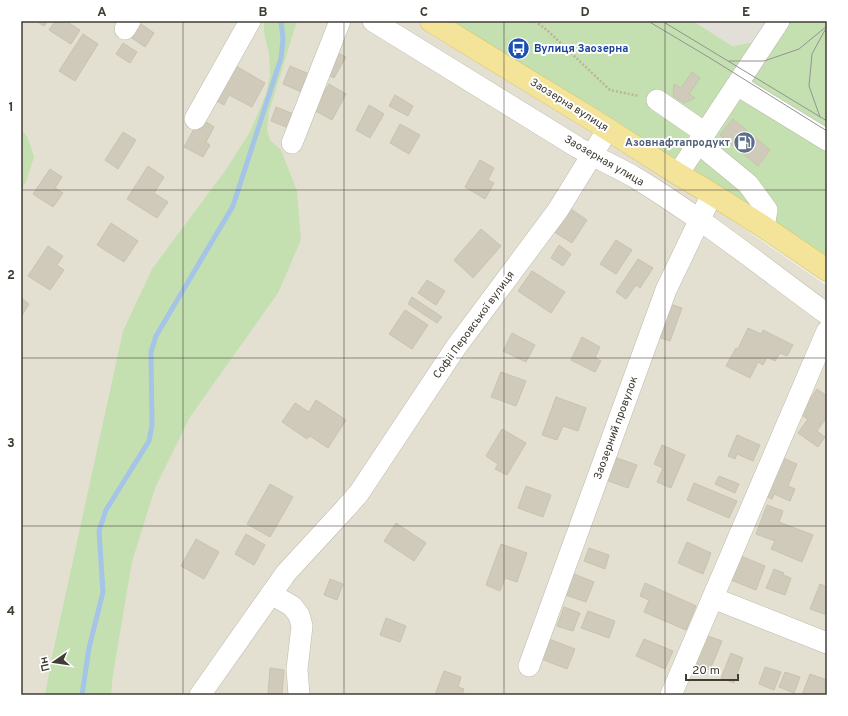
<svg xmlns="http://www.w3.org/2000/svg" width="848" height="716" viewBox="0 0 848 716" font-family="Overpass,sans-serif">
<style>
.residential{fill:#e3e0d2}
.industrial{fill:#e2dfd8}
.green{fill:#c4e0b0}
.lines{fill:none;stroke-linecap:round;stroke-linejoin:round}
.stream{stroke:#a5c4e7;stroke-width:5}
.building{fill:#d0caba;stroke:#cac2ae}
.minor-casing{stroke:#bdb9aa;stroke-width:22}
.major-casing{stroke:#d6c36b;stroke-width:23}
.path{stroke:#bab29a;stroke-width:2.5;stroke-dasharray:2 2;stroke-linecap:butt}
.minor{stroke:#fff;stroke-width:21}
.major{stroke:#f3e499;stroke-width:22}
.tram{stroke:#929292;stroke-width:1}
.grid{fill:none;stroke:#413d34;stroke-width:1;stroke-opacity:0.55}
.labels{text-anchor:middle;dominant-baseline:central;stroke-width:4;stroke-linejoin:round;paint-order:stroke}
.transit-label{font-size:11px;font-weight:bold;fill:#164399;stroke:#fff;text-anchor:start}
.street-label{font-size:11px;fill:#413d34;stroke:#fff}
.service-label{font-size:11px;font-weight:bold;fill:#4e5e75;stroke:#fff;text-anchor:end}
.neatline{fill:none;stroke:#413d34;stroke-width:1.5}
.grid-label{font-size:13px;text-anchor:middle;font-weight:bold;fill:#413d34}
</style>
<rect width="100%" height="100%" fill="#f0ede3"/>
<polygon class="residential" points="21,21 416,21 605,133 827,286 827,695 21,695"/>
<polygon class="industrial" points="693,21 766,21 753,42 731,46"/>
<g class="green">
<polygon points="264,21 297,21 269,112 267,129 270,140 281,150 297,191 301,240 278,293 190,417 155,488 132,562 113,674 111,695 45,695 53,652 123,331 152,269 225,171 250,132 266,94 270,75 269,54 264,32"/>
<polygon points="445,21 693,21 732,46 753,42 766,21 827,21 827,269"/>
<polygon points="21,129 28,138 34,157 26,182 21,189"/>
</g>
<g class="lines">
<polyline class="stream" points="82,695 89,648 103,592 99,531 106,510 149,441 152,425 151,352 156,336 233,206 281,58 283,39 281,21"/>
</g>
<g class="building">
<polygon points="36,21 48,21 44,26"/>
<polygon points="55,21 66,21 80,30 71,44 49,30"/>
<polygon points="138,22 154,33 145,47 129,36"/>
<polygon points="83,34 98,44 75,81 59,71"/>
<polygon points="123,43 137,52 130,63 116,54"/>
<polygon points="334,51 346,57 334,78 322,72"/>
<polygon points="231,63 265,83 252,107 229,95 224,105 211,98"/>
<polygon points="290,66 309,74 302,92 283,84"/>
<polygon points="692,72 700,78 689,94 695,98 684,103 673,96 674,84 681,88"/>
<polygon points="329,84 346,94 332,120 314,110"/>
<polygon points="395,95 413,106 408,116 389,106"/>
<polygon points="369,105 384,114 370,138 356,130"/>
<polygon points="276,107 296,115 291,129 271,121"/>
<polygon points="200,118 214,127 206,142 210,145 203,157 184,147"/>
<polygon points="733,119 770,150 758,166 720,135"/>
<polygon points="400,124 420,135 409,154 390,143"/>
<polygon points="123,132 136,140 118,169 105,160"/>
<polygon points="480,160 494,168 488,180 494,183 485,199 465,187"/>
<polygon points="148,166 164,177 154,193 168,202 157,218 127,199"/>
<polygon points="50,169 62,177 55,188 63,193 53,207 33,194"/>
<polygon points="568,207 587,220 572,243 553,231"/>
<polygon points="111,223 138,241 124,262 97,245"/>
<polygon points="481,229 501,246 473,278 454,260"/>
<polygon points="616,240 632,250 616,274 600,264"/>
<polygon points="559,245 571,254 563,266 551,258"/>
<polygon points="48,246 63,256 57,265 64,270 50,290 28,276"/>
<polygon points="638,259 653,268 640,288 636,285 626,299 616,292"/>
<polygon points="532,271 565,292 551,313 518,291"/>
<polygon points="427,280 445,291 436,305 418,293"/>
<polygon points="412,297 442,317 437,323 408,304"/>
<polygon points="21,298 29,304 21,317"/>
<polygon points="670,304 682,308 670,341 658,337"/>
<polygon points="405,310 428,325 412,349 389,334"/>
<polygon points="748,328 761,334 763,330 793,345 787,356 780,353 775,361 767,357 763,365 758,362 750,378 726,366 736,348 738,349"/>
<polygon points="512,333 535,345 526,362 503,351"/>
<polygon points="582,337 600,347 595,358 601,361 595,372 571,360"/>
<polygon points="501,372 526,381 516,406 491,397"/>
<polygon points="817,389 827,396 827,417 817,431 825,437 818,447 798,433 808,419 800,414"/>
<polygon points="556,397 586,408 578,431 563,426 557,440 542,435"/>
<polygon points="316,400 346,420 328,448 310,436 307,439 282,422 295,403 309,412"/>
<polygon points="502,429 526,443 507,475 495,469 498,464 486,456"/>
<polygon points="737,435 760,445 753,461 737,454 735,459 728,456"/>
<polygon points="662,445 685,455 671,488 657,482 663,468 654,464"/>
<polygon points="778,456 797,464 788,486 795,489 790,501 774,494 772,499 762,495"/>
<polygon points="614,457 637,465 628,488 606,480"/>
<polygon points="719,476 739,484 735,493 715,484"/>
<polygon points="694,483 737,501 729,518 687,500"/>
<polygon points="270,484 293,497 270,537 247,524"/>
<polygon points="526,486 551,495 543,517 518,508"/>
<polygon points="767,505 783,511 779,522 813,535 802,562 771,549 775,541 756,534"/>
<polygon points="396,523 426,543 414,561 384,541"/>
<polygon points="246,534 265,545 254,565 235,554"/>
<polygon points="196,539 219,552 204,579 181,566"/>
<polygon points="687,542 711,553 703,574 678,563"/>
<polygon points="501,544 527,553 517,582 505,578 500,591 486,585"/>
<polygon points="589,548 609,555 605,569 584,561"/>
<polygon points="741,556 765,566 756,590 731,580"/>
<polygon points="774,569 784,573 783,575 791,578 785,595 766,588"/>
<polygon points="574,574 594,582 586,602 566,595"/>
<polygon points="330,579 343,584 337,600 324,595"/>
<polygon points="645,583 696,606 686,630 644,612 649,600 640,596"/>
<polygon points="820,584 827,587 827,615 810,609"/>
<polygon points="564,607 580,613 573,631 557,626"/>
<polygon points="588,611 615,621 609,638 581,628"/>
<polygon points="386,618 406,626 400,642 380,635"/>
<polygon points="705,635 722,641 710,670 694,664"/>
<polygon points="549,639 575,649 567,669 541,659"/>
<polygon points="644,639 673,651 665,669 636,656"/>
<polygon points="731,653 743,658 734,683 721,678"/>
<polygon points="765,667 781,672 774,690 759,684"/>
<polygon points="270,668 284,670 282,695 268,694"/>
<polygon points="444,671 461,677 458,687 464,689 462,695 435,695"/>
<polygon points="785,672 800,677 794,693 779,687"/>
<polygon points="810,674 827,680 824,687 827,689 827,695 802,695"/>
</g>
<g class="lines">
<defs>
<g id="minor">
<path d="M 373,21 L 577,147 C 596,158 617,167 636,178 C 703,219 764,268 827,314"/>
<polyline points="125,29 130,21"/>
<polyline points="737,85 827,140"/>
<polyline points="657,100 705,133"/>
<polyline points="195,119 250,21"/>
<polyline points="292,143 340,21"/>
<polyline points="698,143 748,184 767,210 764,227"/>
<polyline points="678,174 779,21"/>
<polyline points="271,594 292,606 299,615 302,626 297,669 299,695"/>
<polyline points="713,598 827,643"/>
<polyline points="529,666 666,290 712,194"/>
<polyline points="200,695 286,573 345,509 359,493 456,347 558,210 608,129"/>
<polyline points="671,695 827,331"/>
</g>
<polyline id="major" points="431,21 593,120 678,174 712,194 764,227 827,270"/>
</defs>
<use href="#minor" class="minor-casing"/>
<use href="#major" class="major-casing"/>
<polyline class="path" points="535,21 548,31 610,90 639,96"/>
<use href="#minor" class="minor"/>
<use href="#major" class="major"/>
<g class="tram">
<polyline points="648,21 710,58 827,131"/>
<polyline points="662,21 827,121"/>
<polyline points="729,61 764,61 799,49 827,26"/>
<polyline points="820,117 809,86 812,54 825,30"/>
</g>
</g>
<path class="grid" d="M 183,21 L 183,695M 344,21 L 344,695M 504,21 L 504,695M 665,21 L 665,695M 21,190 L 827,190M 21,358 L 827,358M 21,526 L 827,526"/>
<defs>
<symbol id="bus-disc" viewBox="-11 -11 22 22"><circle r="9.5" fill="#1a4fb4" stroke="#fff"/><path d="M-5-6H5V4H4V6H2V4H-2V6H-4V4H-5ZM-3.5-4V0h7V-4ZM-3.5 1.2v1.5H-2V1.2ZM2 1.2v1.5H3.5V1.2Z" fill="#fff"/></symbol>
<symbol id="fuel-disc" viewBox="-11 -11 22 22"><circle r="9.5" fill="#5c6f8a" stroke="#fff"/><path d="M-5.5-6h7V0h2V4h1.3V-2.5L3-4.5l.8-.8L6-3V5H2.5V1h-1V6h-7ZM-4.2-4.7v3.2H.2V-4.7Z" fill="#fff"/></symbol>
</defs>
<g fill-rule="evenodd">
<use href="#bus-disc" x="506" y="36" width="25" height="25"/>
<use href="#fuel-disc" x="732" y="130" width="25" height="25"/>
</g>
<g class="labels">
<g class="transit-label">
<text x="534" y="49">Вулиця Заозерна</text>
</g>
<g class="street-label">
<text transform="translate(569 105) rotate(32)">Заозерна вулиця</text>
<text transform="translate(604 161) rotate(30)">Заозерная улица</text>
<text transform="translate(474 325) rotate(-54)">Софіі Перовської вулиця</text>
<text transform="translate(616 428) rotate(-70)">Заозерний провулок</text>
</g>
<g class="service-label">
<text x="730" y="143">Азовнафтапродукт</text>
</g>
</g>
<rect width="848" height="716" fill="none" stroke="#ffffff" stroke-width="44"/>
<g transform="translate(54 662) rotate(257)" stroke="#ffffff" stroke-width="3" paint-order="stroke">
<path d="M0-3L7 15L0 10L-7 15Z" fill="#413d34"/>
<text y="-6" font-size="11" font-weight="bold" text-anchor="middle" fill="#413d34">Пн</text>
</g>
<path d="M686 674v6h52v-6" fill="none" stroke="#413d34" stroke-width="2"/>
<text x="692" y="674" font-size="12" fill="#413d34" stroke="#ffffff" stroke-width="3" paint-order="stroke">20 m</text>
<rect x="22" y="22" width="804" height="672" class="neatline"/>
<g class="grid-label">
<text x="102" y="16">A</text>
<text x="263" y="16">B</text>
<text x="424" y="16">C</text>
<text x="585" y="16">D</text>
<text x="746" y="16">E</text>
<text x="11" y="111">1</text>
<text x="11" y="279">2</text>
<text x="11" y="447">3</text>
<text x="11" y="615">4</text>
</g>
</svg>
